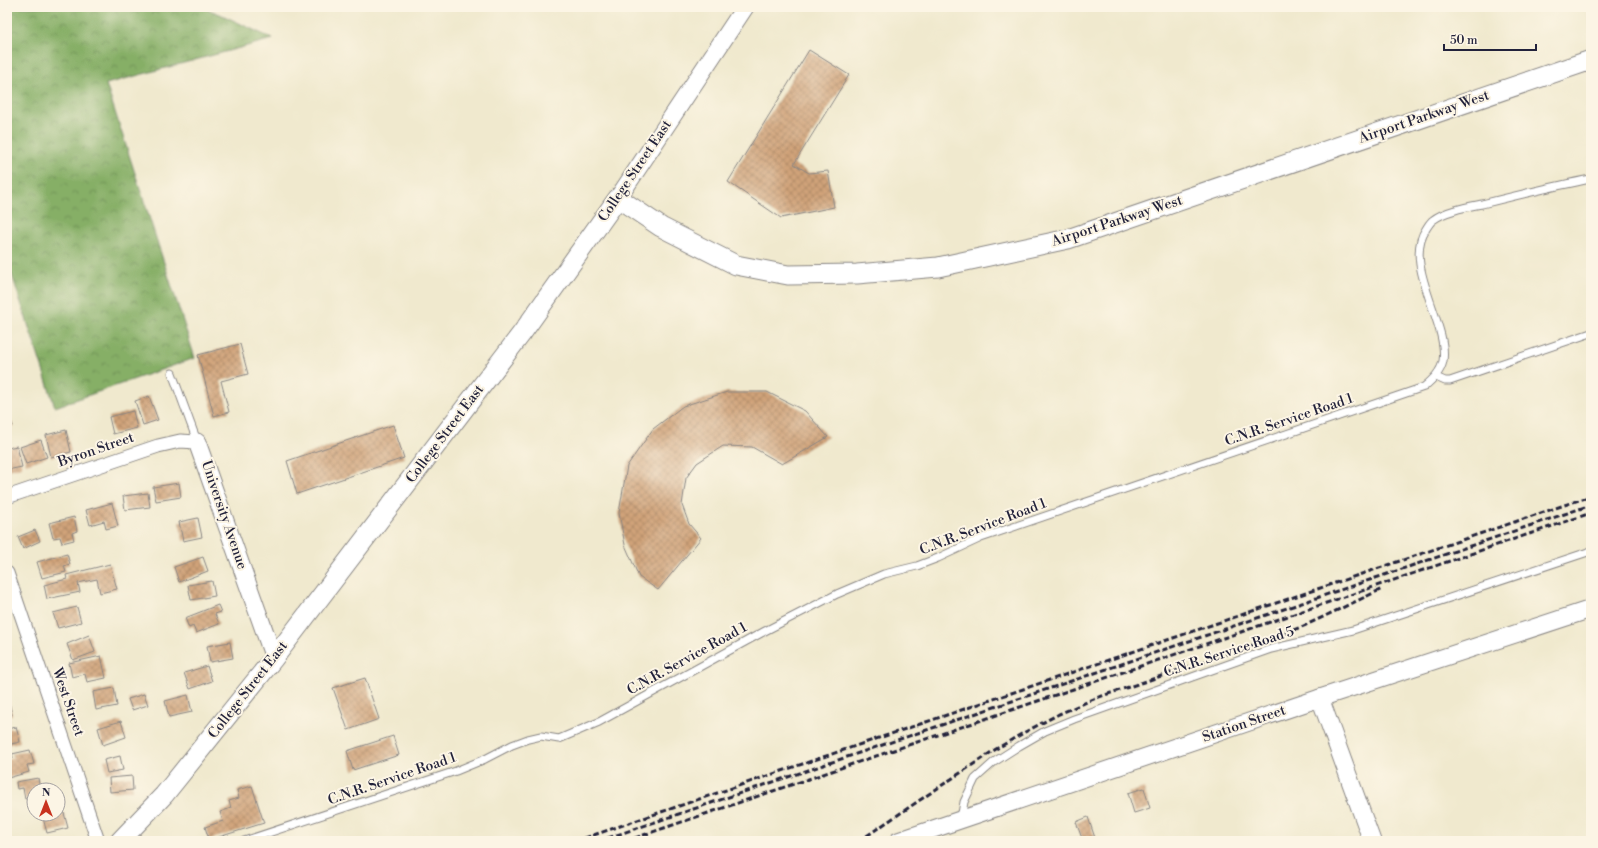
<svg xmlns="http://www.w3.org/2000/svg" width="1598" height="848" viewBox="0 0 1598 848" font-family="'Libre Bodoni',serif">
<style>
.forest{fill:url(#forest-crowns);stroke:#546850}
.building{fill:url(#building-cross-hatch)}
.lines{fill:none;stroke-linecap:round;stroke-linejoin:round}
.service-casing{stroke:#898684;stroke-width:9}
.minor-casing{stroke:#898684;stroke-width:15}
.tertiary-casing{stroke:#898684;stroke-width:19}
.secondary-casing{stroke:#898684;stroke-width:21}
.service{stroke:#fff;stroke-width:7}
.minor{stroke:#fff;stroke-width:13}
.tertiary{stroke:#fff;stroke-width:17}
.secondary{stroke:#fff;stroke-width:19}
.rail{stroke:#22223b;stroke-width:3;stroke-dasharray:6 3;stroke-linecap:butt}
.labels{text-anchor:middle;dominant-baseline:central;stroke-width:4;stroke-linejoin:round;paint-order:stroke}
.street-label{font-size:14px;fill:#22223b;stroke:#fcf5e5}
</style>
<defs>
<pattern id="forest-crowns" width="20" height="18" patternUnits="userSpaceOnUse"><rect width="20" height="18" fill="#86af66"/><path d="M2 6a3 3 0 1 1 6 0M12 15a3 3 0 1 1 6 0" fill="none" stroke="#6d8e55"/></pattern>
<pattern id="building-cross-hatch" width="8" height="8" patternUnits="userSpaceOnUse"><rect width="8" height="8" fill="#d0a379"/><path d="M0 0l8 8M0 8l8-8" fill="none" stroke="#a88464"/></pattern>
</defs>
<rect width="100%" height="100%" fill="#fcf5e5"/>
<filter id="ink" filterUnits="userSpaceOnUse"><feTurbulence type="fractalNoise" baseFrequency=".025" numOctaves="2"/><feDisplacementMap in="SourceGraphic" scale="8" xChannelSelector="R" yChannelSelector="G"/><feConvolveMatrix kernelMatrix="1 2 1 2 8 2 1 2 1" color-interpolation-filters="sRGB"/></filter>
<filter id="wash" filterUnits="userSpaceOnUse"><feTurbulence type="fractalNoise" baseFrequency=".012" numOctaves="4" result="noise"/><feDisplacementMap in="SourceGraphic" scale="16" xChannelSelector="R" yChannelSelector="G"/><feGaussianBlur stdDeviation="0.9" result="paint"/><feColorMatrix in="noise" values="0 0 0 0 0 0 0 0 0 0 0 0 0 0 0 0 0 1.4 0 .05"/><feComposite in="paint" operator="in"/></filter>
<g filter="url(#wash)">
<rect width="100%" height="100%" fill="#f0e9ce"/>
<polygon class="forest" points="7,7 202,7 220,14 273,39 106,84 195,358 55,407 7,260"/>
<g id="blocks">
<g class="building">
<polygon points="809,50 849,75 794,164 809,173 828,171 834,207 781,218 728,182"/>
<polygon points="240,344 248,374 221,381 229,412 214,416 198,355"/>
<polygon points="727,392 767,392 805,411 828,437 782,464 752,447 723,446 697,463 686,478 682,505 689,524 701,538 658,590 639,577 625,545 619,513 627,466 653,429 683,406"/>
<polygon points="149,396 158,420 143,425 135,401"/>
<polygon points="7,411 13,426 7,428"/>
<polygon points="133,411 137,428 113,434 109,417"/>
<polygon points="393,425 404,458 297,494 287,461"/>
<polygon points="66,430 71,452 51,457 46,435"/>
<polygon points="41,440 47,457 26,464 20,447"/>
<polygon points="17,446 22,467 7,470 7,448"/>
<polygon points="179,483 181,497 156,501 153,487"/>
<polygon points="148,493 150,507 125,510 123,496"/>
<polygon points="112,503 118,526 106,529 104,521 90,525 86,510"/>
<polygon points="74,517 77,531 72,533 74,540 62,543 60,537 53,538 49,523"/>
<polygon points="198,518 202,537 183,541 179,522"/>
<polygon points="35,530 40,541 23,549 18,537"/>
<polygon points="67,554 70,564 64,566 66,572 42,578 37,562"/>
<polygon points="203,557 208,571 179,582 174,567"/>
<polygon points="110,564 117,589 100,593 97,579 78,583 80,592 47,599 44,585 67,579 66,575"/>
<polygon points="212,581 215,596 191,600 188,585"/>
<polygon points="218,605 221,612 215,614 219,624 196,633 193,626 189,628 185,618"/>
<polygon points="77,607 81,622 58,628 53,613"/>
<polygon points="89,635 95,652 73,660 67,644"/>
<polygon points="230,642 233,658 210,662 207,646"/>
<polygon points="101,656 106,678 87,682 85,674 72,677 69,663"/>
<polygon points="207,666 212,681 190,689 184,673"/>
<polygon points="365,678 379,719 348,730 333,688"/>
<polygon points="114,688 117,706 96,710 93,692"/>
<polygon points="7,694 12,715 7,716"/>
<polygon points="144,694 148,705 132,710 128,699"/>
<polygon points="188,695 192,712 169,717 165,701"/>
<polygon points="121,721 126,737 103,745 98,728"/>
<polygon points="16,727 20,742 7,745 7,729"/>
<polygon points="393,736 399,755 353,770 347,751"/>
<polygon points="30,750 34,764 27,765 29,772 8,778 7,760 13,758 12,754"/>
<polygon points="120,756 123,770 107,773 104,760"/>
<polygon points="132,776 133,790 110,792 109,778"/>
<polygon points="38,778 40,790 34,790 34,797 25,799 23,788 17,789 16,782"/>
<polygon points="252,786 264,823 209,840 205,827 223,821 220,812 231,808 229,801 239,798 237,790"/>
<polygon points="1144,788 1150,808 1134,813 1128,793"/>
<polygon points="64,813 68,828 47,833 43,818"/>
<polygon points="1088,817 1096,841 1083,841 1076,822"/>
</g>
</g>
</g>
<g filter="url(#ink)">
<use href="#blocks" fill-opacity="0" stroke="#898684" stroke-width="1"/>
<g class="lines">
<defs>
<g id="service">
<polyline points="172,373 197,441"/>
<polyline points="1436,377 1445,381 1450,381 1591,333"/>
<polyline points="961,819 964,802 975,779 994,762 1019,746 1045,731 1074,719 1271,649 1353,630 1591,551"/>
<path d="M 244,841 L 456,771 L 485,759 L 512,745 L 528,739 L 541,736 L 559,739 L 599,722 L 765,631 L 837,594 L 884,574 L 917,566 L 938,558 L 981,538 L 1424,387 C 1432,380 1441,372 1443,361 C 1449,324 1402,264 1426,229 C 1428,226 1430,222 1433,220 C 1444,211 1467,207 1482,204 C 1518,195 1554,186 1591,179"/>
</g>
<g id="minor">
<polyline points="7,497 158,446 180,441 197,442"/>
<polyline points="7,573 98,841"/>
</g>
<g id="tertiary">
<polyline points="618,198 745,7"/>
<polyline points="197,442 274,658"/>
<polyline points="1320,698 1372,841"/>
<polyline points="898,841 1320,698 1591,609"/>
</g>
<polyline id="secondary" points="120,841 164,795 274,658 522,333 618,198 661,227 736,265 788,275 857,274 938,267 1068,239 1591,60"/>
</defs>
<use href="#service" class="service-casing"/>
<use href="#minor" class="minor-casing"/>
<use href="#tertiary" class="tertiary-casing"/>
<use href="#secondary" class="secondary-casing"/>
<use href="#service" class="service"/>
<use href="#minor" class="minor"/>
<use href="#tertiary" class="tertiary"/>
<use href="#secondary" class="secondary"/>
<g class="rail">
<polyline points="576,841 1591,496"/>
<polyline points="599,841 1591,505"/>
<polyline points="626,841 1591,513"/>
<polyline points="859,841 996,749 1025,732 1059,714 1096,698 1274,638 1306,625 1382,589"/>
</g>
</g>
</g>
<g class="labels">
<g class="street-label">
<text transform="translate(1424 117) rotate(-19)">Airport Parkway West</text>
<text transform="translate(635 171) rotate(-56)">College Street East</text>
<text transform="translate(1117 221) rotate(-18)">Airport Parkway West</text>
<text transform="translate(1289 420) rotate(-19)">C.N.R. Service Road 1</text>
<text transform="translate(445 434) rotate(-53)">College Street East</text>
<text transform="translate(96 450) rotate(-19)">Byron Street</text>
<text transform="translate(224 515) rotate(71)">University Avenue</text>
<text transform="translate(983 527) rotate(-21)">C.N.R. Service Road 1</text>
<text transform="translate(1229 652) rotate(-18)">C.N.R. Service Road 5</text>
<text transform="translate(687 659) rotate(-29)">C.N.R. Service Road 1</text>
<text transform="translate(248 690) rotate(-52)">College Street East</text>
<text transform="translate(68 702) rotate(71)">West Street</text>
<text transform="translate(1244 724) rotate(-19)">Station Street</text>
<text transform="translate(392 779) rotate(-19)">C.N.R. Service Road 1</text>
</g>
</g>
<rect width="1598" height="848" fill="none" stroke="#fcf5e5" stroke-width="24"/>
<g transform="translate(46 802)"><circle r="19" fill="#fcf5e5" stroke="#a5a1a1"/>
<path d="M0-3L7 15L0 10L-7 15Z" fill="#c8321e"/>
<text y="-6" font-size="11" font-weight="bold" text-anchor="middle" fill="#22223b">N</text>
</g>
<path d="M1444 44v6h92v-6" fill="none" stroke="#22223b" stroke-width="2"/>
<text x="1450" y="44" font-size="12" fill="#22223b" stroke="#fcf5e5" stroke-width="3" paint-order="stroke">50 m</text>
</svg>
